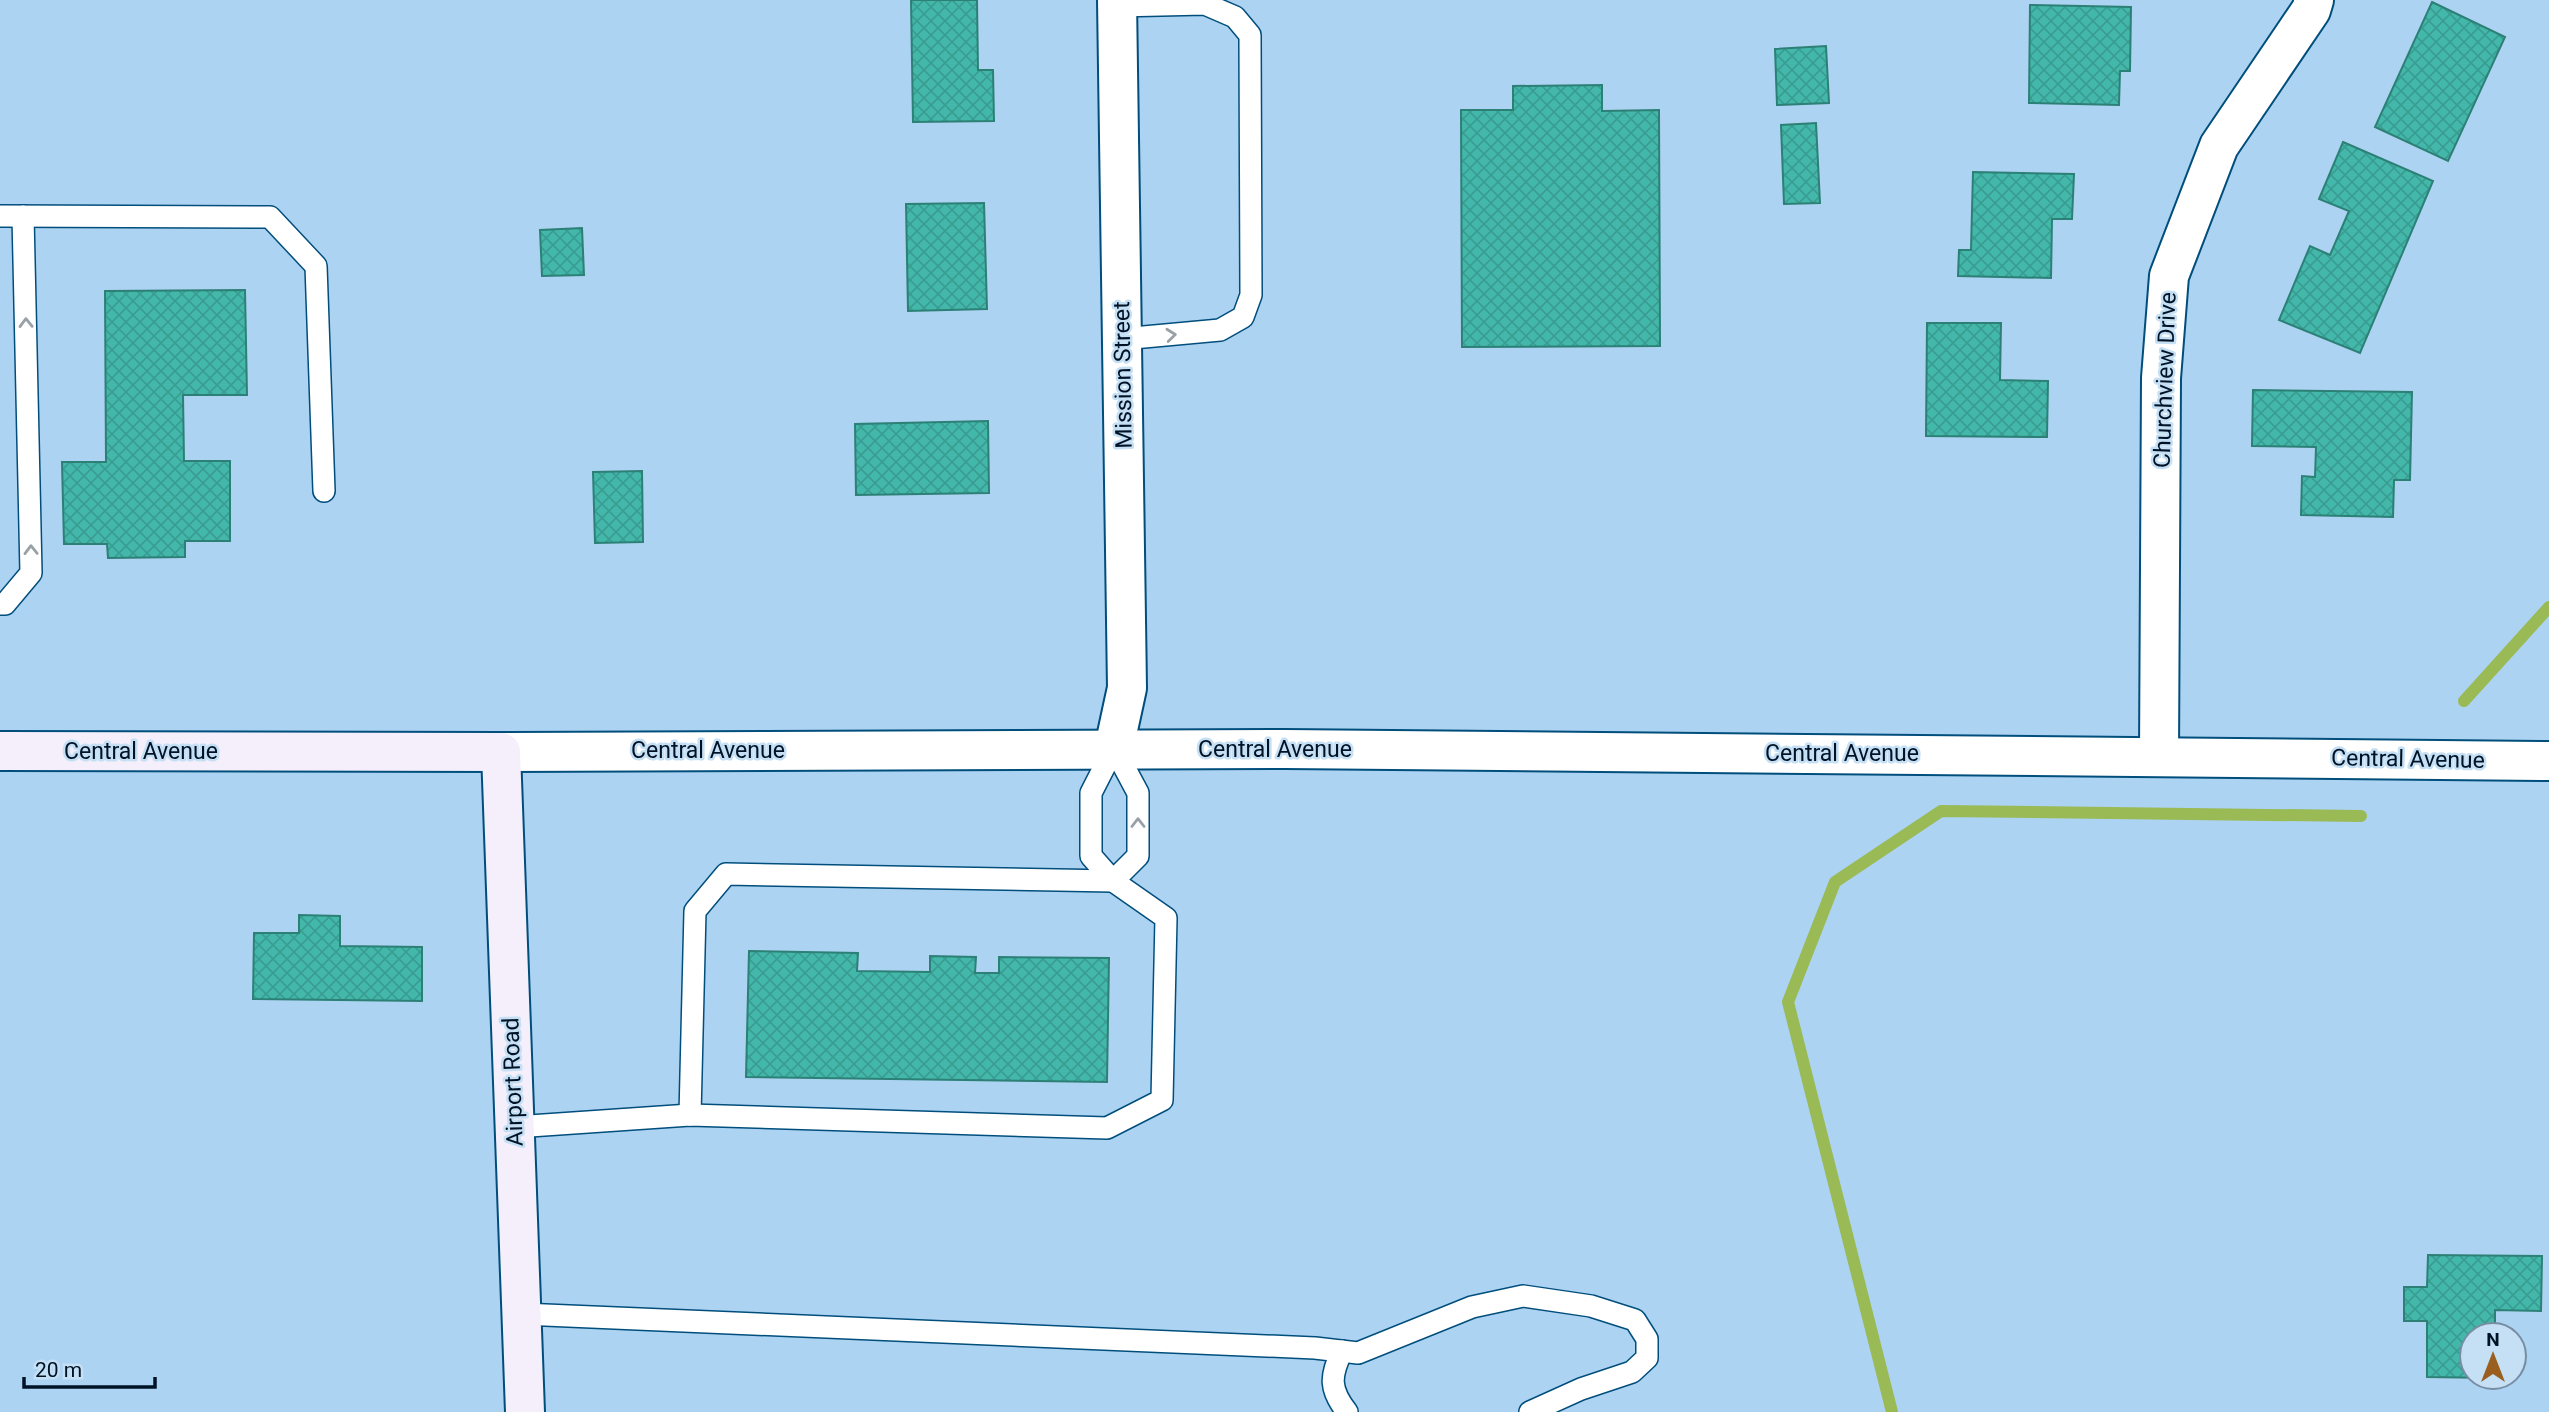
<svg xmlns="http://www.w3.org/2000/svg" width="2549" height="1412" viewBox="0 0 2549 1412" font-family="Roboto,sans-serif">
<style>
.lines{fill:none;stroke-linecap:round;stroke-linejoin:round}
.stream{stroke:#9aba56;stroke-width:12}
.building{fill:url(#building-cross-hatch);stroke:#2c8076;stroke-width:2}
.service-casing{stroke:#004e7c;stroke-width:24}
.minor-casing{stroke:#004e7c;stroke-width:42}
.tertiary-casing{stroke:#004e7c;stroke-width:42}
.secondary-casing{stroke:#004e7c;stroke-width:42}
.service{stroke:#fff;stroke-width:21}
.minor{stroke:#fff;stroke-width:38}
.tertiary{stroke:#fff;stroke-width:38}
.secondary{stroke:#f4effb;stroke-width:38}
.oneway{stroke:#99a1a8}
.labels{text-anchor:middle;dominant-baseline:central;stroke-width:5;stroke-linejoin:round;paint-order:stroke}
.street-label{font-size:23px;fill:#001326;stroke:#c5dff4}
</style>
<defs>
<pattern id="building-cross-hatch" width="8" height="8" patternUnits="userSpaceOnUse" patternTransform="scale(1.75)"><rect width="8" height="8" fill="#43b8aa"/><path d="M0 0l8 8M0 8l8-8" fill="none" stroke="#399d92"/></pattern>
</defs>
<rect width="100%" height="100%" fill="#add3f3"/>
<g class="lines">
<g class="stream">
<polyline points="2464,701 2549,607"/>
<polyline points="1892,1412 1788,1002 1835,882 1941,811 2361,816"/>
</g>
</g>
<g class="building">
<polygon points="911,0 977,0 978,70 993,70 994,121 913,122"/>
<polygon points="2432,2 2505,37 2448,161 2375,127"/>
<polygon points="2030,5 2131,7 2130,71 2120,71 2119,105 2029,103"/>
<polygon points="1826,46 1829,103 1777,105 1775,49"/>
<polygon points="1602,85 1602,111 1659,110 1660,346 1462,347 1461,110 1513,110 1513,86"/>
<polygon points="1816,123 1820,203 1784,204 1781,125"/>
<polygon points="2343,142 2433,181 2360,353 2279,320 2310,246 2330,255 2349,211 2319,199"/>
<polygon points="1973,172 2074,174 2072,219 2052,219 2051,278 1958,276 1959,250 1971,250"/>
<polygon points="984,203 987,309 908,311 906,204"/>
<polygon points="582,228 584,275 542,276 540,230"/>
<polygon points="245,290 247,395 183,395 184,461 230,461 230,541 185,541 185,557 108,558 107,544 64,544 62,462 106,462 105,291"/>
<polygon points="1927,323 2001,323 2000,380 2048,381 2047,437 1926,436"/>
<polygon points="2253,390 2412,392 2410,480 2394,480 2393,517 2301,515 2302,476 2315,477 2316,447 2252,446"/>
<polygon points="988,421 989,493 856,495 855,424"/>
<polygon points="642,471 643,542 595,543 593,472"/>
<polygon points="299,915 340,916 340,946 422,947 422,1001 253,999 254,933 299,933"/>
<polygon points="749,951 858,953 857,971 930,972 930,956 976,957 975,973 999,973 999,957 1109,958 1107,1082 746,1077"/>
<polygon points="2428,1255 2542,1256 2541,1311 2495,1310 2495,1335 2472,1335 2472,1377 2494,1378 2427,1377 2427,1321 2404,1321 2404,1287 2427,1287"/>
</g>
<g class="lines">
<defs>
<g id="service">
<polyline points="1117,6 1205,4 1235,17 1250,35 1251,295 1243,317 1220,330 1122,339"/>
<polyline points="0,216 270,217 316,266 324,491"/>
<polyline points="0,604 5,604 31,573 23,216"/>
<polyline points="690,1115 695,911 726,874 1113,881 1138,856 1138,793 1114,748"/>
<polyline points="515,1127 690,1115 1107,1128 1162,1100 1166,918 1113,881 1091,856 1091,793 1114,748"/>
<polyline points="522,1314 1315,1348 1358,1353 1472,1307 1523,1296 1591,1306 1635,1320 1647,1339 1647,1358 1632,1372 1581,1389 1530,1412"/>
<path d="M 1342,1351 C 1330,1376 1329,1389 1347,1412"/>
</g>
<g id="minor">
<polyline points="1114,748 1127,688 1117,0"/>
<polyline points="2159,755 2161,378 2169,276 2219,146 2311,10 2314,0"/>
</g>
<polyline id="tertiary" points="501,752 1285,749 2549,761"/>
<polyline id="secondary" points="0,751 501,752 525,1412"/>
</defs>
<use href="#service" class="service-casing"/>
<use href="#minor" class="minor-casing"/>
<use href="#tertiary" class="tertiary-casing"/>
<use href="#secondary" class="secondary-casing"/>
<use href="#service" class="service"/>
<use href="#minor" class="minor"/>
<use href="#tertiary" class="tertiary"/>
<use href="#secondary" class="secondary"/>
</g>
<defs><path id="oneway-chevron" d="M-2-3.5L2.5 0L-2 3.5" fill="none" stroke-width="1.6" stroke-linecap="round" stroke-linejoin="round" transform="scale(1.75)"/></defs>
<g class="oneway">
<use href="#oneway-chevron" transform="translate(26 323) rotate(-91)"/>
<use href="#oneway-chevron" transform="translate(1171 335) rotate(-6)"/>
<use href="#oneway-chevron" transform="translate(31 550) rotate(-91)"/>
<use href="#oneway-chevron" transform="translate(1138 823) rotate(-90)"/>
</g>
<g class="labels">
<g class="street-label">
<text transform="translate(1123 375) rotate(-91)">Mission Street</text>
<text transform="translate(2165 380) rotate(-88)">Churchview Drive</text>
<text x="1275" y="749">Central Avenue</text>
<text x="708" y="750">Central Avenue</text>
<text x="141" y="751">Central Avenue</text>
<text x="1842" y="753">Central Avenue</text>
<text transform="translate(2408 759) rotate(1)">Central Avenue</text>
<text transform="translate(513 1082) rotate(-92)">Airport Road</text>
</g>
</g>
<g transform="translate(2493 1356)"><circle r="33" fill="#c5dff4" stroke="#768da2" stroke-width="2"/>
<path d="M0-5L12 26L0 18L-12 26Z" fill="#9a5f1e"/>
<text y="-10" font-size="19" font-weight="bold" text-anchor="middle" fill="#001326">N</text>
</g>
<path d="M24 1377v10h131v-10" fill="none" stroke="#001326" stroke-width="3.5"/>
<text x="35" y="1377" font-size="21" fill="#001326" stroke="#c5dff4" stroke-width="5" paint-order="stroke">20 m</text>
</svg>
